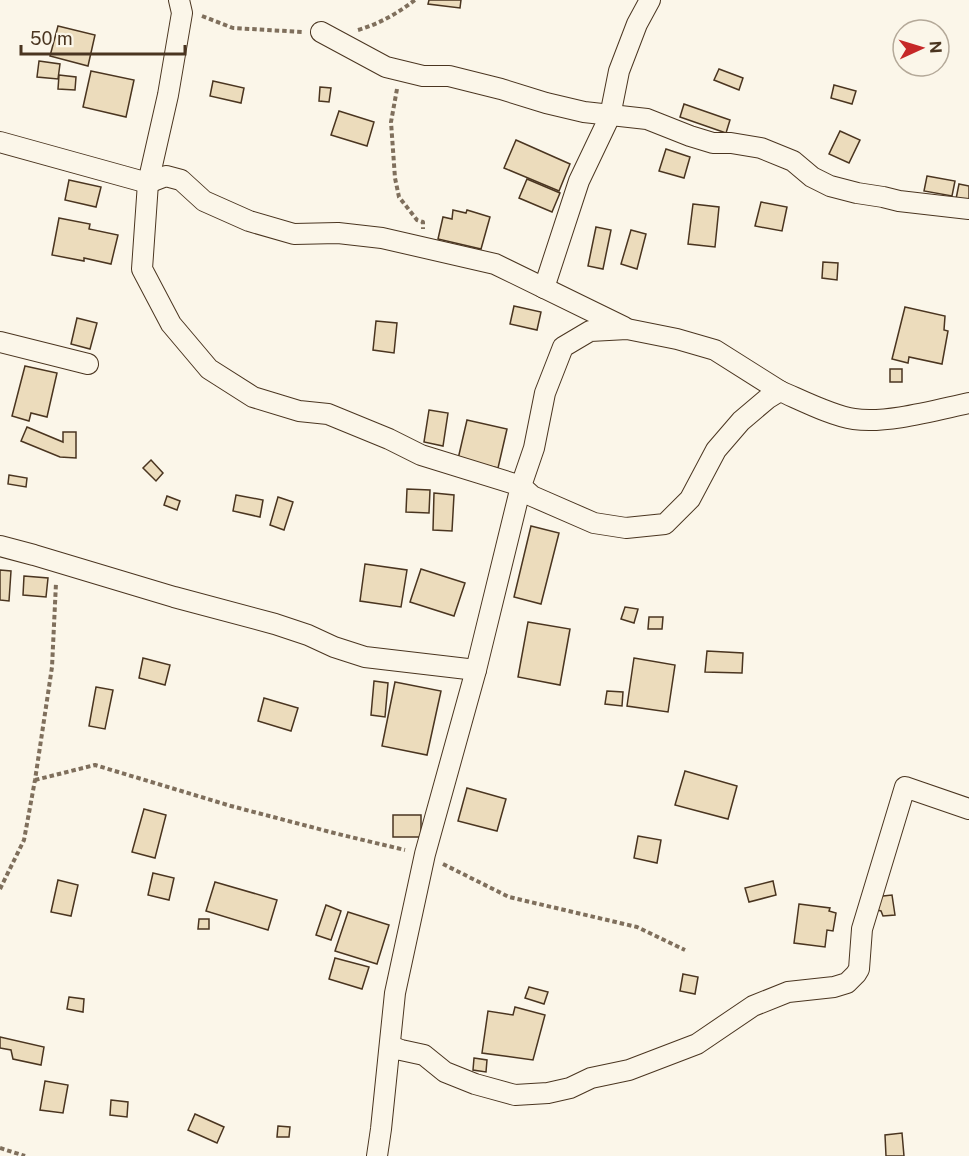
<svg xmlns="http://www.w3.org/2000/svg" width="969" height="1156" viewBox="0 0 969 1156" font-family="'Public Sans',sans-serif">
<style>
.building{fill:#ecdcbc;stroke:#4a3520;stroke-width:1.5}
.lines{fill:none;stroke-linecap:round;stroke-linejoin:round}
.street-casing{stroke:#4a3520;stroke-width:22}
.path{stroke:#7f6f5c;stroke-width:4;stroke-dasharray:4.5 3;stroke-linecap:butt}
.street{stroke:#fbf6e9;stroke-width:20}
</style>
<rect width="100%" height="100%" fill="#fbf6e9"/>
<g class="building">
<polygon points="429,0 461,0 460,8 428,4"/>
<polygon points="58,26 95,35 88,66 50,56"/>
<polygon points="39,61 60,64 58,79 37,77"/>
<polygon points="719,69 743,78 739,90 714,80"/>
<polygon points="91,71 134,80 126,117 83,107"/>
<polygon points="59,75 76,77 75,90 58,89"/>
<polygon points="213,81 244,88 241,103 210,96"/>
<polygon points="834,85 856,91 852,104 831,98"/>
<polygon points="320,87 331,88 329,102 319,101"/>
<polygon points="684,104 730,120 726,133 680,117"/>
<polygon points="339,111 374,122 367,146 331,135"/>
<polygon points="840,131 860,140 849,163 829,154"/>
<polygon points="516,140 570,164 559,191 504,168"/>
<polygon points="666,149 690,157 684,178 659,171"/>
<polygon points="927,176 955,181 952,196 924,191"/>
<polygon points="527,179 560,193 552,212 519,198"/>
<polygon points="69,180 101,187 96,207 65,200"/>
<polygon points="959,184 969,186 969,201 956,199"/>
<polygon points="761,202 787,207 782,231 755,226"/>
<polygon points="693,204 719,207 715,247 688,244"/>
<polygon points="453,210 466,213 467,210 490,217 481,249 438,239 443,217 452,219"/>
<polygon points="59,218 90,224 89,229 118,235 111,264 84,258 84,261 52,255"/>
<polygon points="596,227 611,230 603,269 588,266"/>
<polygon points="631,230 646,234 637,269 621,264"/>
<polygon points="823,262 838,263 837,280 822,278"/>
<polygon points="514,306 541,312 537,330 510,324"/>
<polygon points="905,307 945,316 944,330 948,331 942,364 909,357 908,363 892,359"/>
<polygon points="77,318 97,323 90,349 71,344"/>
<polygon points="376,321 397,323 394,353 373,350"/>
<polygon points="25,366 57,373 47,417 31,413 29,421 12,416"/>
<rect x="890" y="369" width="12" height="13"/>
<polygon points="429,410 448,413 443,446 424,442"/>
<polygon points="467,420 507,429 498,468 458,459"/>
<polygon points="27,427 63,442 63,432 76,432 76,458 60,457 21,441"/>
<polygon points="151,460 163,473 156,481 143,468"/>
<polygon points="9,475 27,478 26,487 8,484"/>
<polygon points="407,489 430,490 429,513 406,512"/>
<polygon points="434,493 454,495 452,531 433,530"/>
<polygon points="236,495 263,500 260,517 233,511"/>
<polygon points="167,496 180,501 177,510 164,505"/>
<polygon points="278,497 293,502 284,530 270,525"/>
<polygon points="531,526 559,533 541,604 514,597"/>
<polygon points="365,564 407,570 401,607 360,601"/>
<polygon points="421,569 465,583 454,616 410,602"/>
<polygon points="0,570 11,571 9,601 0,600"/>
<polygon points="24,576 48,578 46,597 23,595"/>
<polygon points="625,607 638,609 634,623 621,619"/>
<polygon points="649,617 663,617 662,629 648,629"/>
<polygon points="528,622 570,629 560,685 518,677"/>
<polygon points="707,651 743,653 742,673 705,672"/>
<polygon points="143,658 170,665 165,685 139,678"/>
<polygon points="634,658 675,665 668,712 627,706"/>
<polygon points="374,681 388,683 385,717 371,715"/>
<polygon points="395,682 441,691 427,755 382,746"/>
<polygon points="96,687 113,690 105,729 89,726"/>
<polygon points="607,691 623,692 622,706 605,704"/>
<polygon points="264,698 298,708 291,731 258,721"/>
<polygon points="685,771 737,786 728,819 675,805"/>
<polygon points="467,788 506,799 497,831 458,821"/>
<polygon points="144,809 166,815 155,858 132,852"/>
<rect x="393" y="815" width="28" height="22"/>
<polygon points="638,836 661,840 657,863 634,858"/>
<polygon points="153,873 174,878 169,900 148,895"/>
<polygon points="58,880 78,885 71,916 51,912"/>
<polygon points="773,881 776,895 749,902 745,888"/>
<polygon points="215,882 277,900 268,930 206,911"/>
<polygon points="892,895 895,915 883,916 881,911 877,910 874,897"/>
<polygon points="799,904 830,908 829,911 836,913 833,931 827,930 825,947 794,943"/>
<polygon points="326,905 341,911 331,940 316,935"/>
<polygon points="348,912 389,925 377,964 335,951"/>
<polygon points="199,919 209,919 209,929 198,929"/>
<polygon points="335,958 369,967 362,989 329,979"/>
<polygon points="683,974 698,977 695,994 680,991"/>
<polygon points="529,987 548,992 544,1004 525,998"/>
<polygon points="69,997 84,999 83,1012 67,1009"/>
<polygon points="515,1007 545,1015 533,1060 482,1053 488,1011 513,1015"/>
<polygon points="0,1037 44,1047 41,1065 13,1059 11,1050 0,1048"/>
<polygon points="474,1058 487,1060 486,1072 473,1070"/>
<polygon points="45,1081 68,1085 63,1113 40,1110"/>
<polygon points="111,1100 128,1102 127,1117 110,1115"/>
<polygon points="195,1114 224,1127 217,1143 188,1130"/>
<polygon points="278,1126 290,1127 289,1137 277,1137"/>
<polygon points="902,1133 904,1156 886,1156 885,1135"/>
</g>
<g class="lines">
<defs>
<g id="street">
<polyline points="179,0 182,13 168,95 148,183 142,269 171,324 209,369 253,397 299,411 328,414 389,439 421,455 521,486 534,448 545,393 563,347 590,331 627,329 677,339 715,350 780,391 767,399 741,421 716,450 690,499 665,524 626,528 594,523 532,496 521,486 476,670 425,854 395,993 381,1129 377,1156"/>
<polyline points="321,32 386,67 423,76 449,76 501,89 546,103 584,112 647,119 690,136 713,143 731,143 761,148 793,161 812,177 830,186 857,193 883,197 899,201 969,209"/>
<polyline points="0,142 148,183 166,176 181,180 204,201 249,221 294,234 338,233 382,238 495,264 624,327"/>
<polyline points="544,288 579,181 610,116 619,71 637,24 650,0"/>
<polyline points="0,342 88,364"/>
<path d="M 780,391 C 801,400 832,416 854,419 C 887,424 936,410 969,403"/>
<polyline points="0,546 34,555 174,597 275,624 308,635 334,647 365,657 476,670"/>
<polyline points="390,1046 401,1050 424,1055 445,1072 475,1084 515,1095 548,1093 570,1088 591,1078 629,1070 697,1044 753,1006 788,992 834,987 847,983 856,974 859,969 862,929 905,787 969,809"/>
</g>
</defs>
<use href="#street" class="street-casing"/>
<g class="path">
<polyline points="202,16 233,28 303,32"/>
<path d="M 358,30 C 379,24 398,13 415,0"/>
<polyline points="397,89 391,122 395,178 399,197 417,220 423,222 423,229"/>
<polyline points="35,780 95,765 231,806 338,834 405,850"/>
<polyline points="443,864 509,897 637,927 685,950"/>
<polyline points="0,889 24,840 35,780 52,667 56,583"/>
<polyline points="0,1148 25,1156"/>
</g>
<use href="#street" class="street"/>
</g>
<g transform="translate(921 48) rotate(86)"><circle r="28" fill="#fbf6e9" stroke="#b4a999" stroke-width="1.5"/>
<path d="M0-4.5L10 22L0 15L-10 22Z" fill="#c62828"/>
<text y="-9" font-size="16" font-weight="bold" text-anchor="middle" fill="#4a3520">N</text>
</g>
<path d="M21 45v9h164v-9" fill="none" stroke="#4a3520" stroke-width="3"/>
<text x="30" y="45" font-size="18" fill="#4a3520" stroke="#fbf6e9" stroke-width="4.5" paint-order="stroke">50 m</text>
</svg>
